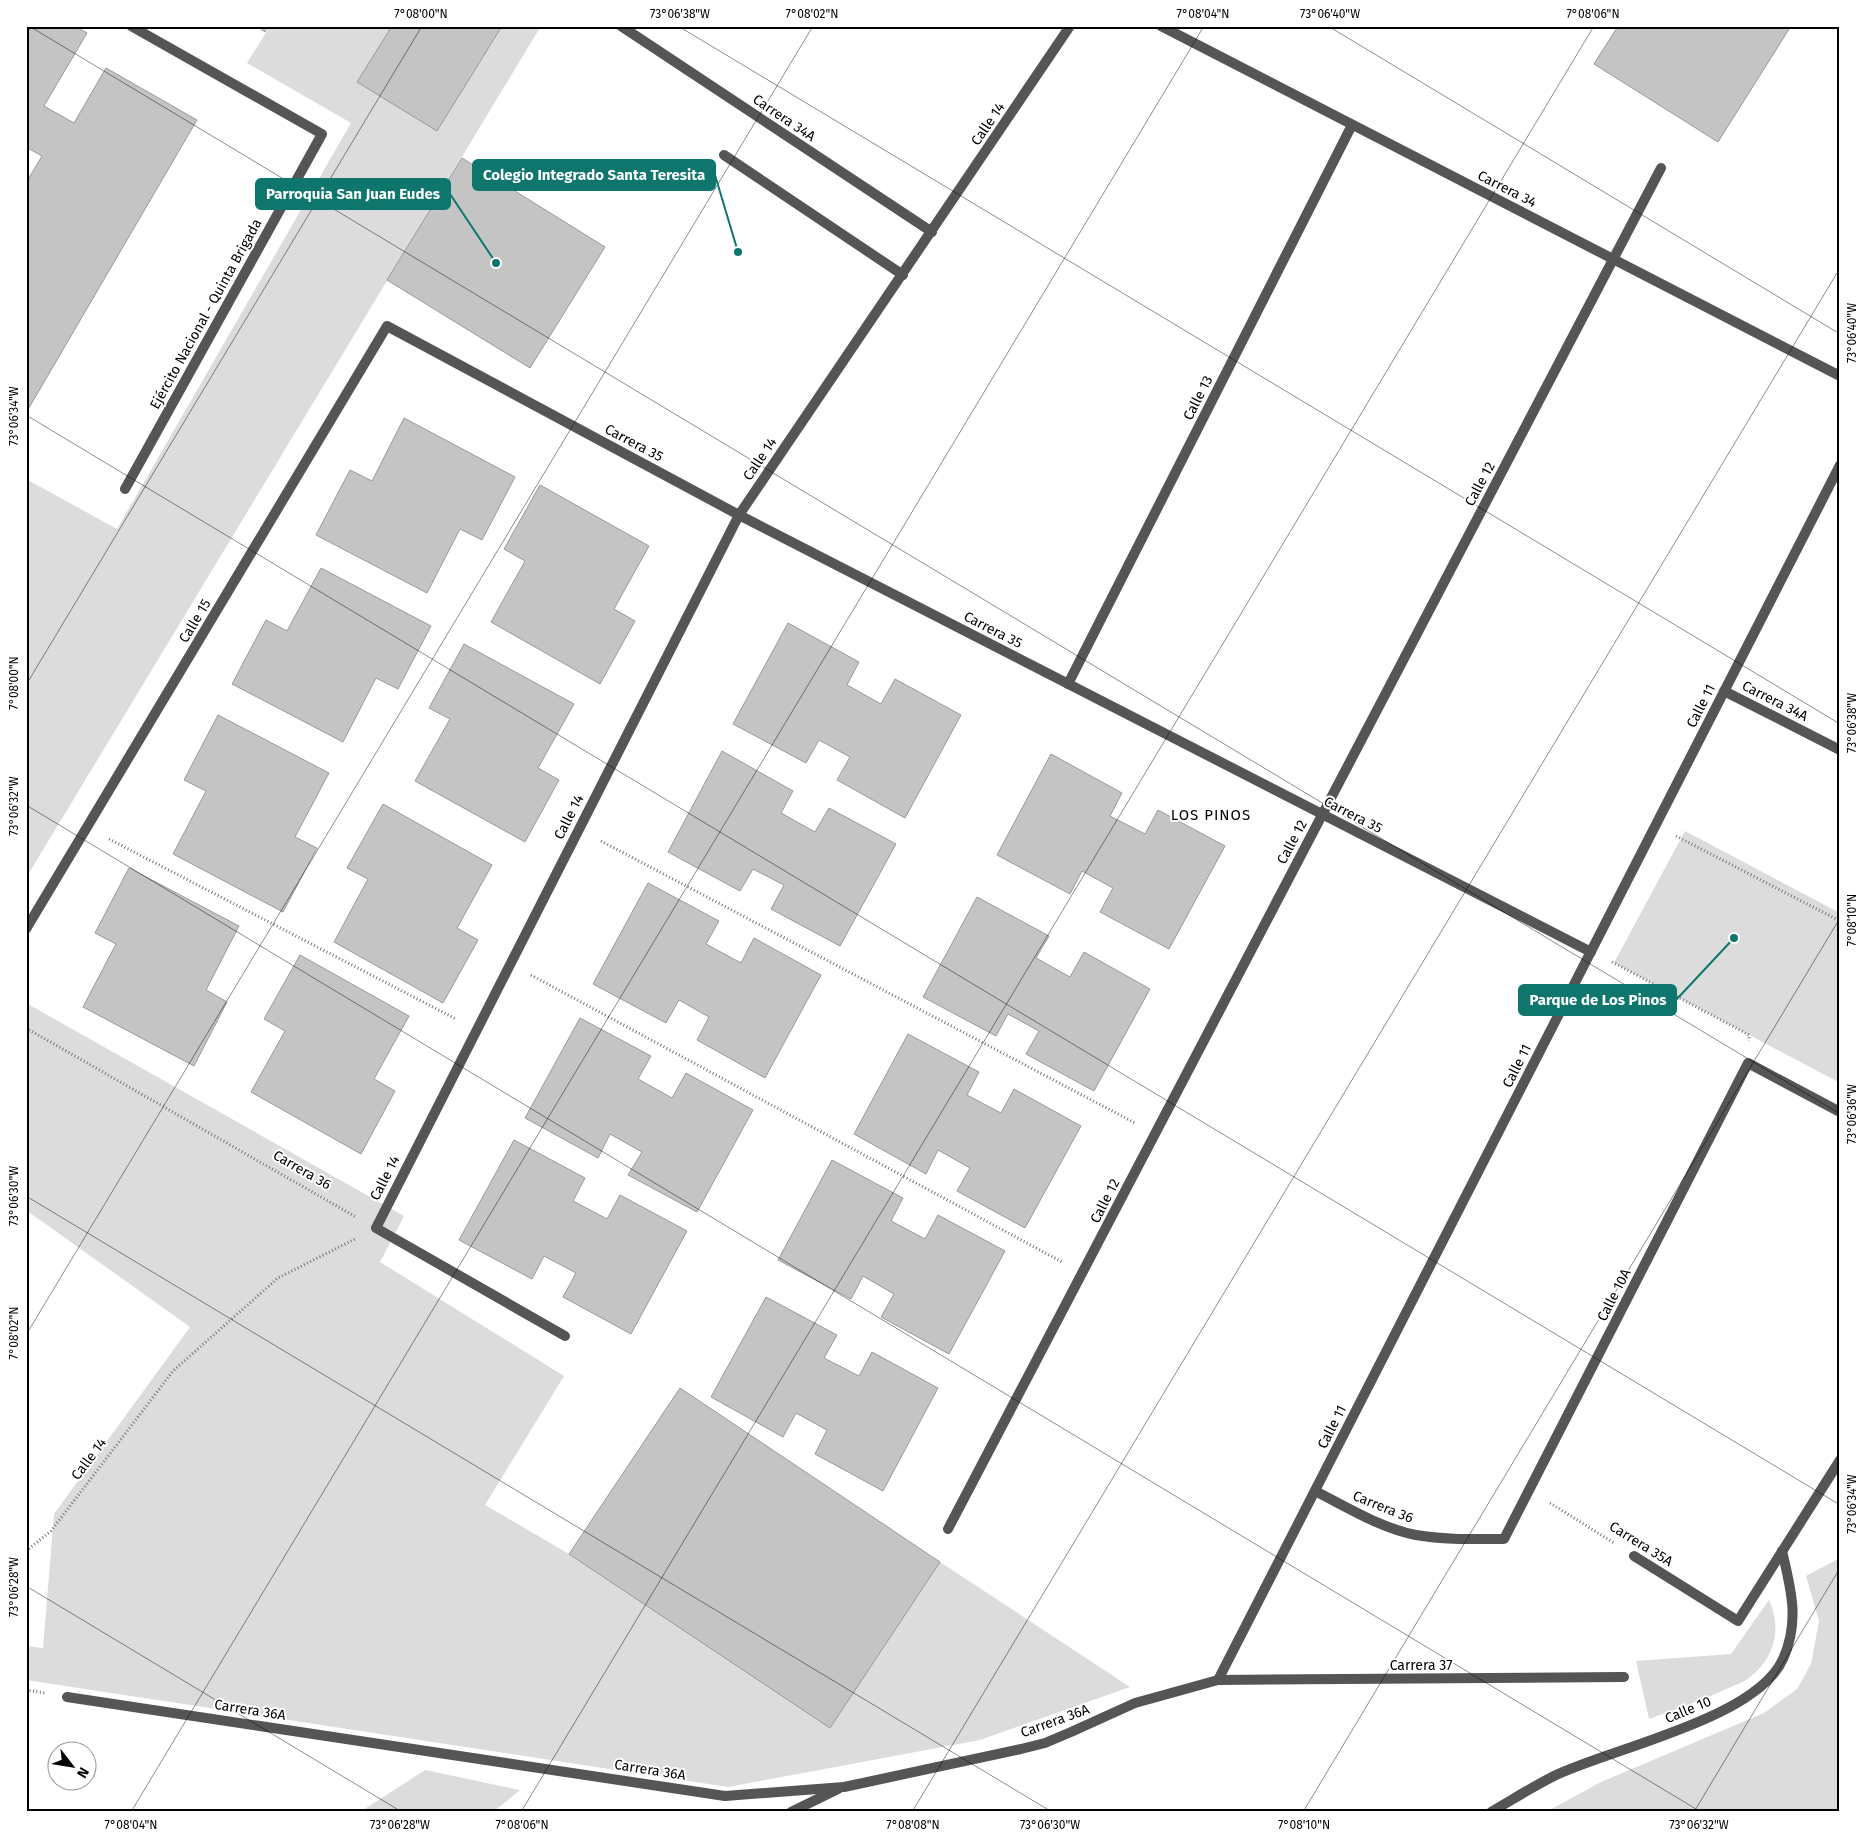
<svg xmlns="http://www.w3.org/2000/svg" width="1866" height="1838" viewBox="0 0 1866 1838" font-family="'Fira Sans',sans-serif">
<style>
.green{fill:#dcdcdc}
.building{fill:#c4c4c4;stroke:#999}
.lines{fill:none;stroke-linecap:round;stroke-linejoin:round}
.path{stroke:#777;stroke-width:3;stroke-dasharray:1 2.5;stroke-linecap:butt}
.service{stroke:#555;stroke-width:10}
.minor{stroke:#555;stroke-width:10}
.ticks{fill:none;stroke:#000;stroke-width:1;stroke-opacity:0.45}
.labels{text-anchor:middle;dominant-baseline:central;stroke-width:4;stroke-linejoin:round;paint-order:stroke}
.street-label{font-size:14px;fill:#000;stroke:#fff}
.neighbourhood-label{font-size:15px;letter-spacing:1px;fill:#000;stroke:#fff}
.leader{fill:none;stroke:#0f766e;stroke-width:2}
.callout-dot{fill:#0f766e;stroke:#fff;stroke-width:2}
.callout{fill:#0f766e;stroke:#0f766e;stroke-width:2}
.callout-label{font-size:15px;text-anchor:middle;font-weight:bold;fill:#fff}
.neatline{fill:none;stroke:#000;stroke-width:2}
.ticks-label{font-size:12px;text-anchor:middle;fill:#000}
</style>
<rect width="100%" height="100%" fill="#fff"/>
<g class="green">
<polygon points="270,26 541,26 26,878 26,479 117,529 351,123 247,63"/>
<polygon points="1685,831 1840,913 1840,1083 1614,963"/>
<polygon points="26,1003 404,1216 380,1262 564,1376 485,1505 569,1554 830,1728 940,1562 1130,1687 980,1740 728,1787 26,1680 26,1646 43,1648 54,1514 190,1327 26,1210"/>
<polygon points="1840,1558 1840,1812 1546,1812 1601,1782 1764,1713 1797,1689 1811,1664 1819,1621 1806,1576"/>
<path d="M 1769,1600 C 1782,1629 1775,1658 1749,1678 C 1744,1682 1737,1684 1731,1687 C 1705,1699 1677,1709 1649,1719 L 1636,1661 L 1731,1654 Z"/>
<polygon points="425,1770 520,1790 493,1812 360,1812"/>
</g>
<g class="building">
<polygon points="26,26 75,26 87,33 44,106 74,123 106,68 197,120 26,413 26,183 42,156 26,147"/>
<polygon points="257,26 268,26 265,32"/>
<polygon points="392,26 502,26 437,131 357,82"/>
<polygon points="1618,26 1791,26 1718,142 1594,64"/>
<polygon points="462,158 605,247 530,368 387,280"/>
<polygon points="404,418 515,477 482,540 460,529 427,593 316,535 350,470 372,481"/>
<polygon points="540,485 649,546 614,609 635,621 600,684 491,622 525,561 504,549"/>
<polygon points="321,568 431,626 398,689 376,678 343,742 232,684 266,620 287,631"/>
<polygon points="788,623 859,662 847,685 881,704 895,679 961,715 905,818 837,780 850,757 819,740 806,763 733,724"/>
<polygon points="464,644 574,704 538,768 559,780 525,842 415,781 450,719 429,708"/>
<polygon points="218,715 329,773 295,837 317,848 283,912 173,854 206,791 184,780"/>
<polygon points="722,751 793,791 781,813 815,832 829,808 896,844 840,946 771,909 784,885 753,869 740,891 668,852"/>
<polygon points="1051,754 1122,793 1110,816 1145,834 1158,810 1225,846 1169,949 1100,912 1113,888 1082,871 1070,894 997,855"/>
<polygon points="383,804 492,865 457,928 478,940 443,1003 334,942 368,879 347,868"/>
<polygon points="129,868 239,926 206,990 227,1002 194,1066 83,1007 116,944 95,933"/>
<polygon points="648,883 719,921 706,944 741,963 754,938 821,975 765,1078 697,1040 709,1017 679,1000 666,1023 593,984"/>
<polygon points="977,897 1049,936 1036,958 1070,977 1084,952 1150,989 1094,1091 1026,1054 1039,1031 1008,1014 996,1036 923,997"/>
<polygon points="300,955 409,1016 374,1079 395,1091 361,1154 251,1092 285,1031 264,1019"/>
<polygon points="580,1018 651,1056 638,1079 672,1098 686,1073 753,1110 697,1212 628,1175 642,1152 610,1134 598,1158 525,1118"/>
<polygon points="908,1034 979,1072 967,1095 1001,1113 1014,1089 1081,1126 1025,1228 957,1191 970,1168 938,1150 926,1174 854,1134"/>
<polygon points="514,1140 585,1178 573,1201 607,1219 620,1195 687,1231 631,1334 563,1297 576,1273 544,1256 532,1279 459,1240"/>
<polygon points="832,1160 903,1198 891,1221 925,1239 938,1215 1005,1251 949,1354 881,1317 894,1294 863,1276 851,1299 778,1260"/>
<polygon points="766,1297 837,1335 824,1358 859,1376 872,1352 938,1388 883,1491 815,1454 827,1430 796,1413 783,1437 711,1397"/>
<polygon points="680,1388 940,1562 830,1728 569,1554"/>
</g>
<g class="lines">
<g class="path">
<polyline points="1676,836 1840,921"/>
<polyline points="109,839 456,1019"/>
<polyline points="601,841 1135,1123"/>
<polyline points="1612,962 1749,1035 1749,1041"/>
<polyline points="531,975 1062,1262"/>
<polyline points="26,1028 356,1217"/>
<polyline points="1550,1503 1614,1543"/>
<polyline points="26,1551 51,1531 173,1371 278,1278 355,1239"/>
<polyline points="26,1690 45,1693"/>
</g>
<g class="service">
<polyline points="724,155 903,275"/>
<polyline points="125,489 322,134 131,26"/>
<polyline points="1218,1680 1624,1677"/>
</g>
<g class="minor">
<polyline points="621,26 932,232"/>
<polyline points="1161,26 1840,376"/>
<polyline points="1068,684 1352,125"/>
<polyline points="1724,691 1840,750"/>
<polyline points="26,929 387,326 739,515 1591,952"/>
<polyline points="565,1336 376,1228 739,515 1070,26"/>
<path d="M 1315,1491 C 1347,1507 1380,1528 1416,1535 C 1445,1540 1475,1539 1504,1539 L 1748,1063 L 1840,1112"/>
<polyline points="948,1529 1661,168"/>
<polyline points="1634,1556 1738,1621 1840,1460"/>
<polyline points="67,1697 725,1796 844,1787 1021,1749 1045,1743 1071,1732 1135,1703 1218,1680 1840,465"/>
<polyline points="791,1812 838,1789"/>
<path d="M 1491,1812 C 1512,1800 1532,1787 1554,1776 C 1612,1748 1756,1719 1783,1659 C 1800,1621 1791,1589 1782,1551"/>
</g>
</g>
<path class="ticks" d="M 29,26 L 1840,1114M 678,26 L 1840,724M 1328,26 L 1840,334M 26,35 L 31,26M 26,415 L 1840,1505M 26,685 L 422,26M 26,805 L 1701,1812M 26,1196 L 1052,1812M 26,1335 L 813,26M 26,1586 L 402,1812M 131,1812 L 1204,26M 521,1812 L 1594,26M 912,1812 L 1840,268M 1303,1812 L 1840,918M 1694,1812 L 1840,1568"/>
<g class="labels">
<g class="street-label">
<text transform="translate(784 118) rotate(34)">Carrera 34A</text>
<text transform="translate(988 124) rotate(-56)">Calle 14</text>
<text transform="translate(1507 189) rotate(27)">Carrera 34</text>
<text transform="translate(206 314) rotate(-61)">Ejército Nacional - Quinta Brigada</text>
<text transform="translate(1198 398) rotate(-63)">Calle 13</text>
<text transform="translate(634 443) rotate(28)">Carrera 35</text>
<text transform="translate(760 459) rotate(-56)">Calle 14</text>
<text transform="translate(1480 484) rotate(-62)">Calle 12</text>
<text transform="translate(195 621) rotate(-59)">Calle 15</text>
<text transform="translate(993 630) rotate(27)">Carrera 35</text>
<text transform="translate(1775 701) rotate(27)">Carrera 34A</text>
<text transform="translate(1701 706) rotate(-63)">Calle 11</text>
<text transform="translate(1353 815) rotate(27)">Carrera 35</text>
<text transform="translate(569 817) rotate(-63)">Calle 14</text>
<text transform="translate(1292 842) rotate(-62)">Calle 12</text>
<text transform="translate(1517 1066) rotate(-63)">Calle 11</text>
<text transform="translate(302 1170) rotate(30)">Carrera 36</text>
<text transform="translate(385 1178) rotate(-63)">Calle 14</text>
<text transform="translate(1105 1201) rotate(-63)">Calle 12</text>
<text transform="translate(1614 1295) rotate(-63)">Calle 10A</text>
<text transform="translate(1332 1427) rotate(-63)">Calle 11</text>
<text transform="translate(89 1459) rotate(-53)">Calle 14</text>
<text transform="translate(1383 1507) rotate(22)">Carrera 36</text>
<text transform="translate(1641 1544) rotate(32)">Carrera 35A</text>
<text x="1421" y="1665">Carrera 37</text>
<text transform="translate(250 1710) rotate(9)">Carrera 36A</text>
<text transform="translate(1688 1710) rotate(-23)">Calle 10</text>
<text transform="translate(1055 1721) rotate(-20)">Carrera 36A</text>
<text transform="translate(650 1770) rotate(9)">Carrera 36A</text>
</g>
<g class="neighbourhood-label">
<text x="1211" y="815">LOS PINOS</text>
</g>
</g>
<path class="leader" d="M738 252L715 175M496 263L450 194M1734 938L1676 1000"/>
<g class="callout-dot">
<circle cx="738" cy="252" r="5"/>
<circle cx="496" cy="263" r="5"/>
<circle cx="1734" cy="938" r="5"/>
</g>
<g class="callout">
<rect x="473" y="160" width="242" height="30" rx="5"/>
<rect x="256" y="179" width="194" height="30" rx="5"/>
<rect x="1519" y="985" width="157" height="30" rx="5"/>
</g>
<g class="callout-label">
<text x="594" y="180">Colegio Integrado Santa Teresita</text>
<text x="353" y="199">Parroquia San Juan Eudes</text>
<text x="1598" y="1005">Parque de Los Pinos</text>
</g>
<rect width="1866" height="1838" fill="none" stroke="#ffffff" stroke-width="55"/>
<g transform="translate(72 1766) rotate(121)"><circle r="24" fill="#ffffff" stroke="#999999"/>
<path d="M0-4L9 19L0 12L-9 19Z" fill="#000000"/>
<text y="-8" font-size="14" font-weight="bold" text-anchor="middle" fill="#000000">N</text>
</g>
<rect x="28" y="28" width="1810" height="1782" class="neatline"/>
<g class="ticks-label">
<text x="421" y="18">7°08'00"N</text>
<text x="680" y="18">73°06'38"W</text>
<text x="812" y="18">7°08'02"N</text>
<text x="1203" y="18">7°08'04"N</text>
<text x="1330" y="18">73°06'40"W</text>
<text x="1593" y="18">7°08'06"N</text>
<text transform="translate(1852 333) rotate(-90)" y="4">73°06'40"W</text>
<text transform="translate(14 416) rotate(-90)" y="4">73°06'34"W</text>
<text transform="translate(14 683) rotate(-90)" y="4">7°08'00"N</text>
<text transform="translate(1852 723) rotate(-90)" y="4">73°06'38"W</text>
<text transform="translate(14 806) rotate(-90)" y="4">73°06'32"W</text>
<text transform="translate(1852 920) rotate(-90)" y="4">7°08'10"N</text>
<text transform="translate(1852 1114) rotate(-90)" y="4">73°06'36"W</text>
<text transform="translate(14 1196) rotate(-90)" y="4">73°06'30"W</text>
<text transform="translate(14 1333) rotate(-90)" y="4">7°08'02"N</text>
<text transform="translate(1852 1504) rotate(-90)" y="4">73°06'34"W</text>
<text transform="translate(14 1587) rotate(-90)" y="4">73°06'28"W</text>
<text x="131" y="1829">7°08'04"N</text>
<text x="400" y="1829">73°06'28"W</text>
<text x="522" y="1829">7°08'06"N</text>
<text x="913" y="1829">7°08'08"N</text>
<text x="1050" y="1829">73°06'30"W</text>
<text x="1304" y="1829">7°08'10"N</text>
<text x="1699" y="1829">73°06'32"W</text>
</g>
</svg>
